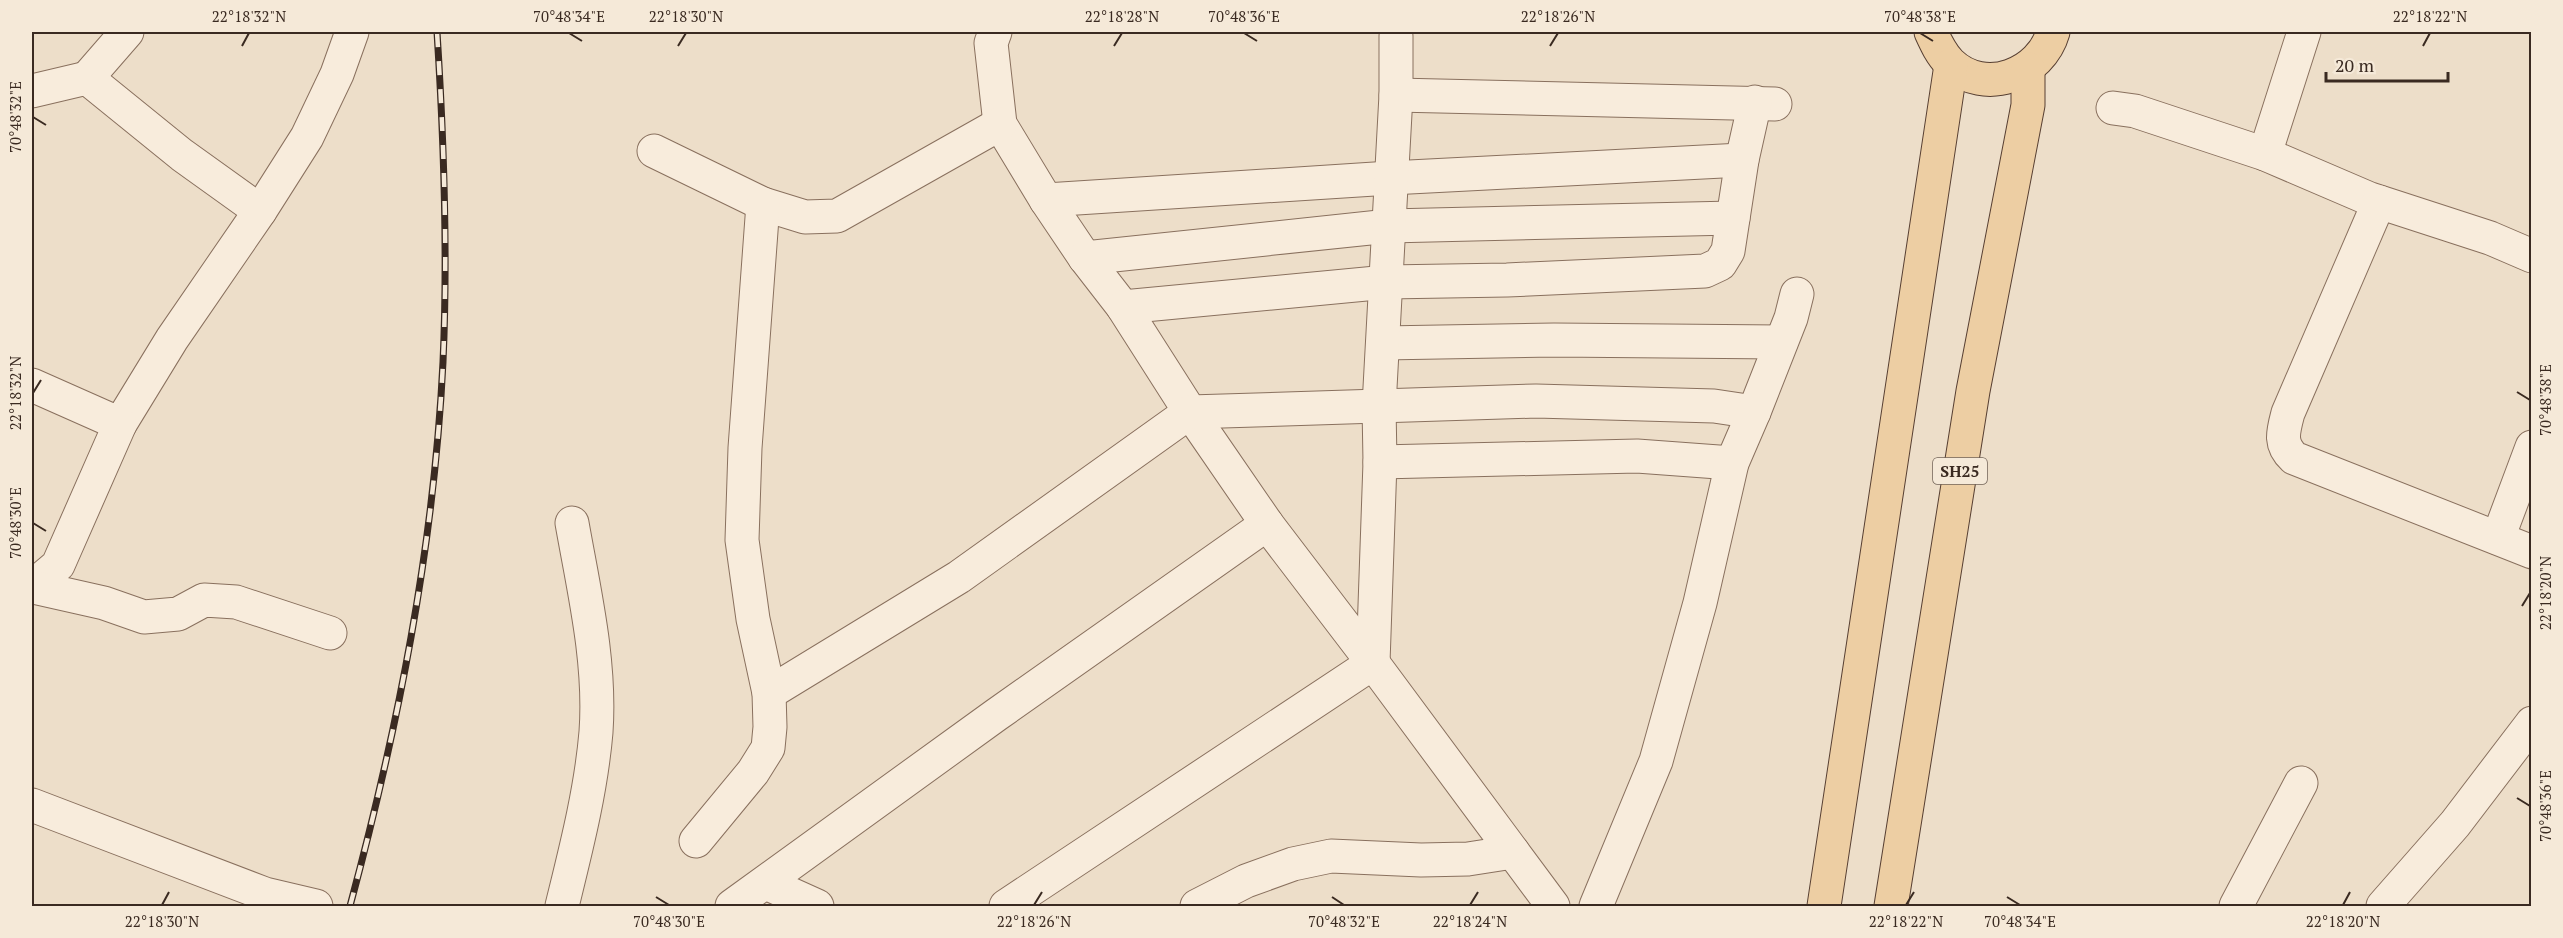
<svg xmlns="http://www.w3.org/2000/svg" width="2563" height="938" viewBox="0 0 2563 938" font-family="'PT Serif',serif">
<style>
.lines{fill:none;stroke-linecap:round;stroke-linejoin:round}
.street-casing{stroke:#89705e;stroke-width:35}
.primary-casing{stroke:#573f32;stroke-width:35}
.street{stroke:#f8ecdc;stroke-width:33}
.primary{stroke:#edcea3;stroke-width:33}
.rail-casing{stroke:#3a2a21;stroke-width:7}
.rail{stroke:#f5e9d8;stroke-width:4.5;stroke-dasharray:14;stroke-linecap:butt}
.ticks{fill:none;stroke:#3a2a21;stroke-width:2}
.labels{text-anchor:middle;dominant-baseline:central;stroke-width:4.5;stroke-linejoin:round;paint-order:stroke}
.shield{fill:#f5e9d8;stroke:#726358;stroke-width:1.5}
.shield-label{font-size:16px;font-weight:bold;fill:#3a2a21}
.neatline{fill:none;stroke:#3a2a21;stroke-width:2}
.ticks-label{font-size:15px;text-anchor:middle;fill:#3a2a21}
</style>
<rect width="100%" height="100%" fill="#eddec9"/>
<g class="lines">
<defs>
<g id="street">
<polyline points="995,32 991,43 1000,124 1046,200 1085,258 1123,307 1190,412 1267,524 1373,663 1553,906"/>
<polyline points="87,78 127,32"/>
<polyline points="32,91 87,78 182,155 260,211"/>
<polyline points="1396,95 1775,104"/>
<polyline points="2113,108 2135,111 2265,154 2370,199 2490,238 2532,256"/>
<polyline points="654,151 763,204 805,217 837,216 1000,124"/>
<polyline points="2265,154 2304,32"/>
<polyline points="1046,200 1390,178 1742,160"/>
<path d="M 2379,202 L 2288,413 C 2283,432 2279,444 2294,458 L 2532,552"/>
<polyline points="1085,258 1389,226 1733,218"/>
<polyline points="1123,307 1387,282 1507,280 1705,271 1720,264 1728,251 1742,160 1755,102"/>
<polyline points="1383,343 1554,340 1781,342"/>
<polyline points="32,385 120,424 172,339 260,211 307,137 337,74 352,32"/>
<polyline points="1380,462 1637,456 1732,463"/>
<polyline points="2498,538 2532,447"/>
<polyline points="32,587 58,565 120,424"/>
<polyline points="33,587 104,603 144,617 178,614 204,600 236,602 330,633"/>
<polyline points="769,693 959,577 1190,412 1536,401 1714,406 1754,412"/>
<polyline points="32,805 265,894 316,906"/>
<polyline points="696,841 753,772 768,748 770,727 769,693 753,619 742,540 745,448 763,204"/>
<polyline points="766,883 817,906"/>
<path d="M 562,906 C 576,849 591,791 596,732 C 601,662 584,591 572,523"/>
<polyline points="732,906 996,715 1267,524"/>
<polyline points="1006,906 1373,663 1380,462 1379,406 1396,95 1396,36"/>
<polyline points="1197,906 1246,881 1293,864 1331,856 1421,860 1468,859 1513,852"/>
<polyline points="1596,906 1656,761 1700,603 1732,463 1754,412 1791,318 1797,294"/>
<polyline points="2236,906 2301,783"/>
<polyline points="2383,906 2455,824 2532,723"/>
</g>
<g id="primary">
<path d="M 1931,32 C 1936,43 1941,54 1950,63 C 1985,97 2041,74 2053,32"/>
<polyline points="1824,906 1951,65"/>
<polyline points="1891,906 1973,391 2028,105 2028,69"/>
</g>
</defs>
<use href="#street" class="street-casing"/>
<use href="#primary" class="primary-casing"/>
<use href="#street" class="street"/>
<use href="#primary" class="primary"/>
<defs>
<path id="rail" d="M 350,906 C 398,728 434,547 443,362 C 448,252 444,142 437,32"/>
</defs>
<use href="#rail" class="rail-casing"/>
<use href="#rail" class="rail"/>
</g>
<path class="ticks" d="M 569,33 L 582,41M 1244,33 L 1257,41M 1920,33 L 1933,41M 242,46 L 249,33M 678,46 L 686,33M 1114,46 L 1122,33M 1550,46 L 1558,33M 2423,46 L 2430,33M 33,117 L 46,125M 2517,392 L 2530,400M 33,393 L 41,380M 33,523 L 46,531M 2522,606 L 2530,593M 2517,798 L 2530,806M 656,897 L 669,905M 1332,897 L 1344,905M 2007,897 L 2020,905M 162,905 L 169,892M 1034,905 L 1042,892M 1470,905 L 1478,892M 1906,905 L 1914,892M 2343,905 L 2350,892"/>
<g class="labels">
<rect class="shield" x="1933" y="458" width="54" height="26" rx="4.5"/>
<g class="shield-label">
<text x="1960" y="471">SH25</text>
</g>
</g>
<rect width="2563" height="938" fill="none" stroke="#f5e9d8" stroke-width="66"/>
<path d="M2326 72v9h122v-9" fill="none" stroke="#3a2a21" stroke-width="3"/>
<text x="2335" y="72" font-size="18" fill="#3a2a21" stroke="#f5e9d8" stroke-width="4.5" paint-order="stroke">20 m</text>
<rect x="33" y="33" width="2497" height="872" class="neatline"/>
<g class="ticks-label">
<text x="249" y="22">22°18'32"N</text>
<text x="569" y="22">70°48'34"E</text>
<text x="686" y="22">22°18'30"N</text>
<text x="1122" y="22">22°18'28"N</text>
<text x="1244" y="22">70°48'36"E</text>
<text x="1558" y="22">22°18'26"N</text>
<text x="1920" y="22">70°48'38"E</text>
<text x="2430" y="22">22°18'22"N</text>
<text transform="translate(16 117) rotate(-90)" y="5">70°48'32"E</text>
<text transform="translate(16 393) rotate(-90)" y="5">22°18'32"N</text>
<text transform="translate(2546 400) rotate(-90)" y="5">70°48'38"E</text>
<text transform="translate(16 523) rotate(-90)" y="5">70°48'30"E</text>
<text transform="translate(2546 593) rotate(-90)" y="5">22°18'20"N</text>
<text transform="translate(2546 806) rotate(-90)" y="5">70°48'36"E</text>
<text x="162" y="927">22°18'30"N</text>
<text x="669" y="927">70°48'30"E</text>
<text x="1034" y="927">22°18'26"N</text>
<text x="1344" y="927">70°48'32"E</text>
<text x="1470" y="927">22°18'24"N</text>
<text x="1906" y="927">22°18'22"N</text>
<text x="2020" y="927">70°48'34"E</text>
<text x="2343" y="927">22°18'20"N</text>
</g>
</svg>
